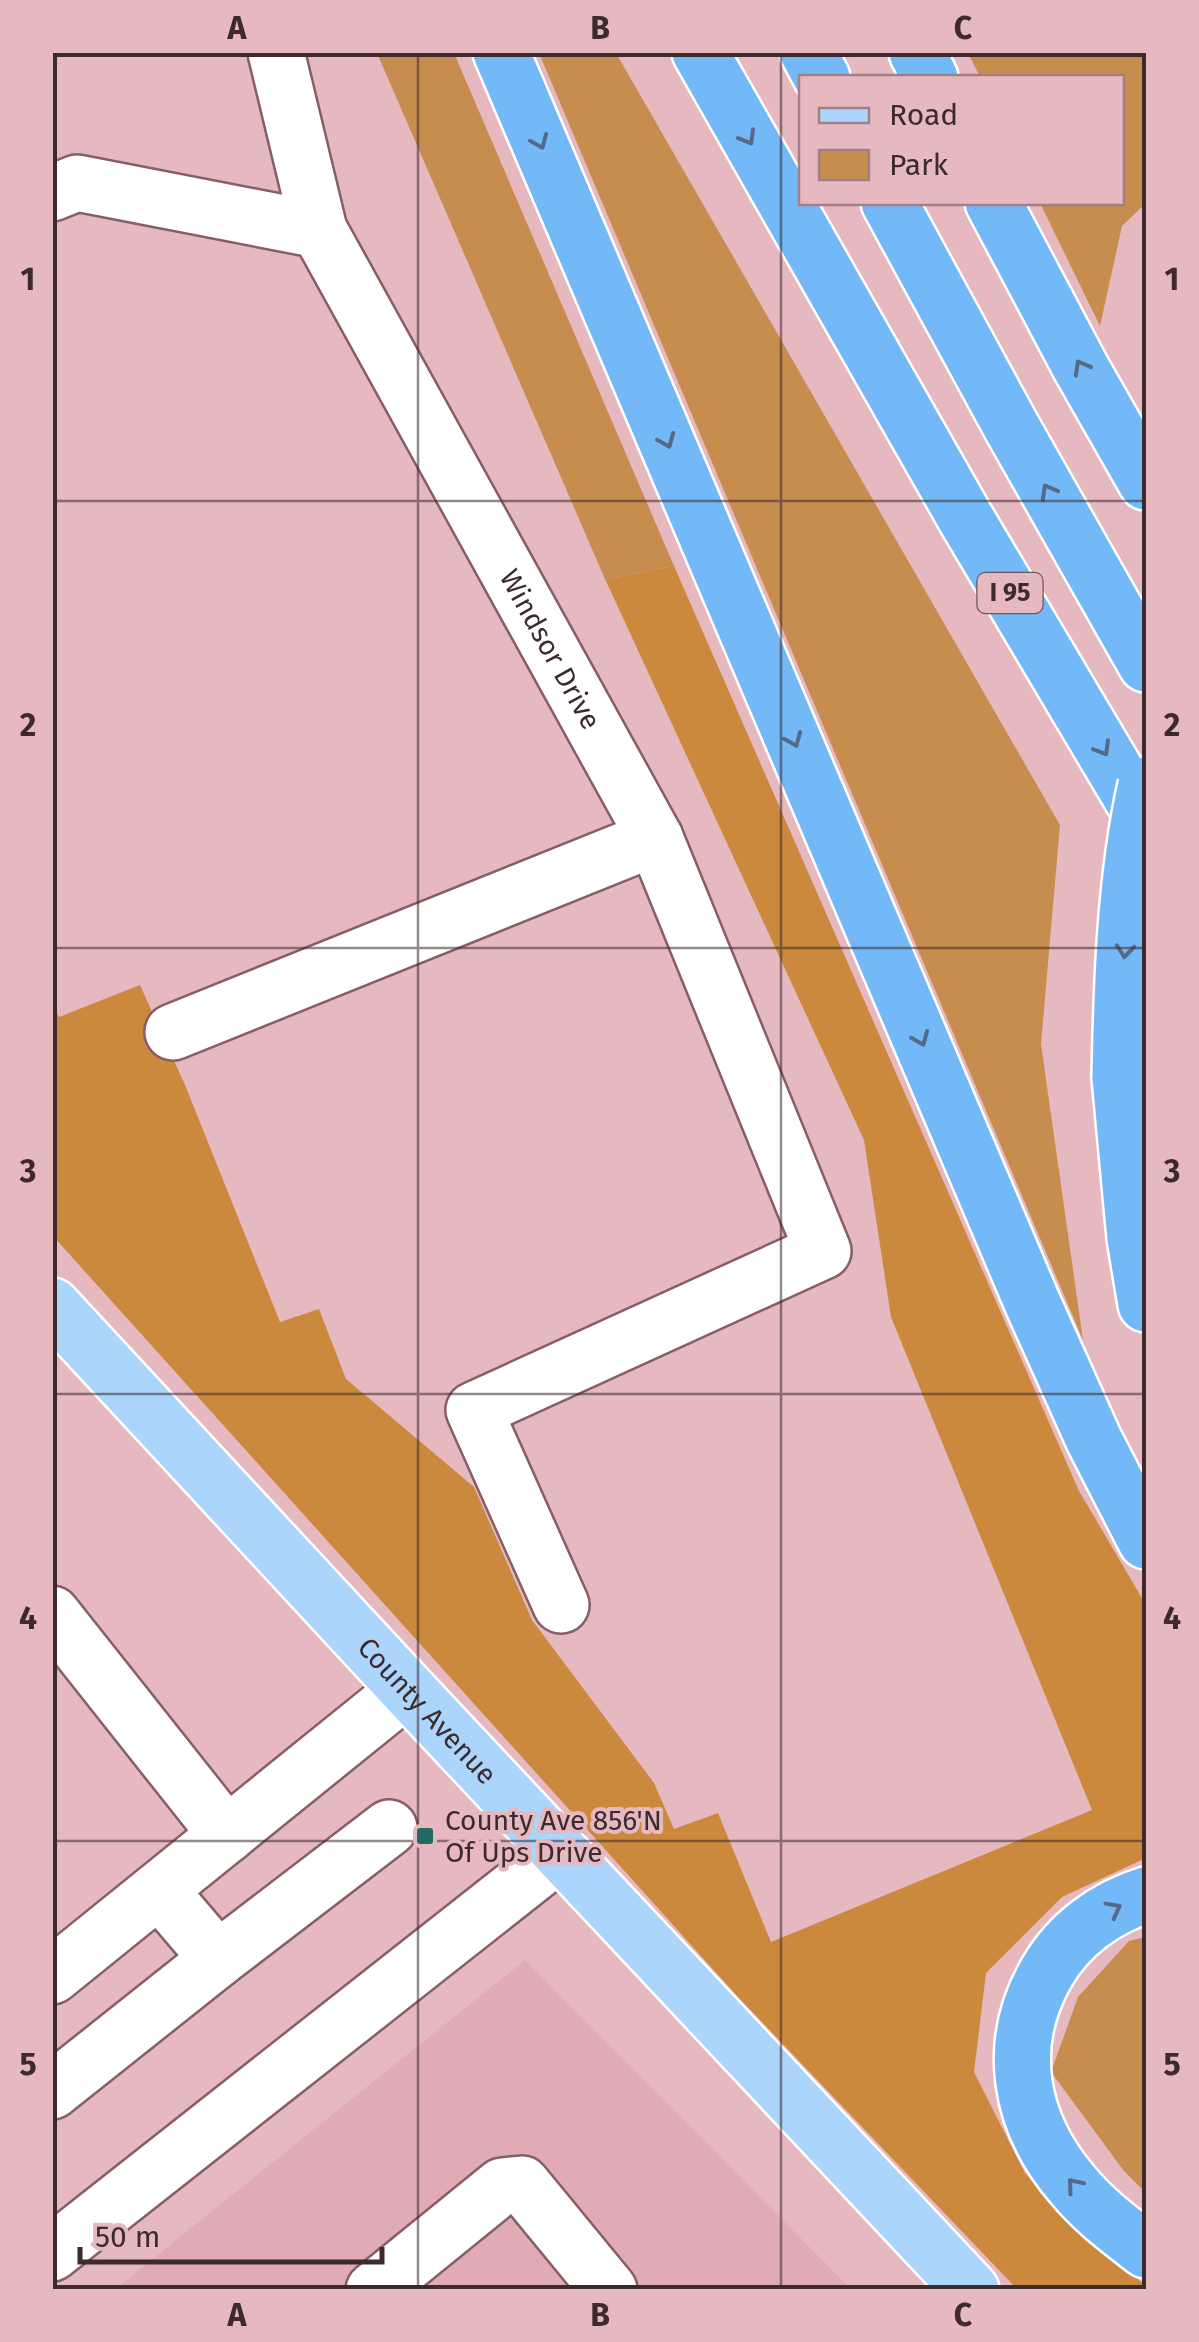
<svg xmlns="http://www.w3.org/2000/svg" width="1199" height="2342" viewBox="0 0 1199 2342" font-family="'Fira Sans',sans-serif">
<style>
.built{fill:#e1abb4}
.green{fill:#c78d4e}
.forest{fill:#cb893d}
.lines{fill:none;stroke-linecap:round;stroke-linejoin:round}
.minor-casing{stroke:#875e66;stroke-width:60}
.major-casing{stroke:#fff;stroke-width:60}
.highway-casing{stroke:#fff;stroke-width:60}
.minor{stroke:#fff;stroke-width:55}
.major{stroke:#abd5fb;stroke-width:55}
.highway{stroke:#73b9f8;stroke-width:55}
.highway-bridge-casing{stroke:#fff;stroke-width:60;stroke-linecap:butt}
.highway-bridge{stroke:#73b9f8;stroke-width:55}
.oneway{stroke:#556a88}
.grid{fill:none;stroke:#3c2a2d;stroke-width:2.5;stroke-opacity:0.55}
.poi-dot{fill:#206a64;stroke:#e6b8c0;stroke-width:4}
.labels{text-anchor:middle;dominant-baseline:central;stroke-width:8;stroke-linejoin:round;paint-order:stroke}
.shield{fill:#e6b8c0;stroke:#6f5559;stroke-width:2.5}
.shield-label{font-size:25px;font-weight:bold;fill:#3c2a2d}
.street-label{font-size:28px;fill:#3c2a2d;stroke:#e6b8c0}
.poi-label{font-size:28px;fill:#3c2a2d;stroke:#e6b8c0;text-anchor:start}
.neatline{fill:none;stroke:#3c2a2d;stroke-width:4}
.grid-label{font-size:32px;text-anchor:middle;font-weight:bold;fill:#3c2a2d}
</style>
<rect width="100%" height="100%" fill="#e6b8c0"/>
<polygon class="built" points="525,1960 851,2289 114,2290"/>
<g class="green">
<polygon points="377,53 454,53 674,566 605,579"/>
<polygon points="539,53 616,53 1060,825 1041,1044 1083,1340"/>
<polygon points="968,53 1146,53 1146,203 1122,226 1100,326 1040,203 1122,202 1122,78 980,77"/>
<polygon points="1146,1937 1146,2193 1124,2171 1051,2072 1078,1997 1129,1941"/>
</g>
<polygon class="forest" points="674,566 1079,1491 1146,1605 1146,1858 1062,1897 986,1973 974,2072 1025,2173 1087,2235 1146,2286 1146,2289 1017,2289 737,1996 53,1236 52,1003 59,1017 140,985 185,1085 280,1322 319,1309 346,1379 474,1487 532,1620 654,1783 674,1829 718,1813 771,1942 1092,1810 891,1317 864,1140 605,579"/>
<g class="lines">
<defs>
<g id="minor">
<path id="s1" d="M 276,52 L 319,230 L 655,838 L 823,1251 L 474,1410 L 561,1605"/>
<polyline points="52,193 77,183 319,230"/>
<polyline points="173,1032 655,838"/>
<polyline points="52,1614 227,1835"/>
<polyline points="159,1890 218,1959 389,1828"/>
<polyline points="52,1976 407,1689"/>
<polyline points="52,2091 218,1959"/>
<polyline points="52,2253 561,1852"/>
<polyline points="374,2290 502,2186 522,2184 609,2290"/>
</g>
<g id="major">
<path id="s2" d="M 52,1306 L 407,1689 L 971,2290"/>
</g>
<g id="highway">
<polyline points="501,52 1032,1302 1094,1440 1146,1541"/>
<polyline points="700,52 966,519 1146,822"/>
<polyline points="808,52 822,78"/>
<polyline points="917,52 930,78"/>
<polyline points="889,202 1011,426 1146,664"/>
<polyline points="993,202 1081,368 1146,482"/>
<polyline points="1120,1077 1135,1238 1146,1304"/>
<path d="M 1146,1895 C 1105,1908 1069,1934 1047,1972 C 1005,2044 1019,2122 1072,2184 C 1093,2210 1120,2230 1146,2250"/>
</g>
</defs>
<use href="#minor" class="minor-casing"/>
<use href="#major" class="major-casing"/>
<use href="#highway" class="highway-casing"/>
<use href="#minor" class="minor"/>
<use href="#major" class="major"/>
<use href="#highway" class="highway"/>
<defs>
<path id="highway-bridge" d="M 1120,1077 C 1122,981 1125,879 1146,785"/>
</defs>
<use href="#highway-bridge" class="highway-bridge-casing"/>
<use href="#highway-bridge" class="highway-bridge"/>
</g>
<defs><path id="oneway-chevron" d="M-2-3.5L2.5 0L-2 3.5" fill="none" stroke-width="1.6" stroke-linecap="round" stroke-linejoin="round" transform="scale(2.5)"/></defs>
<g class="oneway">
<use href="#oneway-chevron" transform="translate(748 138) rotate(60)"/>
<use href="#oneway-chevron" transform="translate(540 142) rotate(67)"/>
<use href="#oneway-chevron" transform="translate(1081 367) rotate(-119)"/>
<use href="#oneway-chevron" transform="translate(667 441) rotate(67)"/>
<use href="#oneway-chevron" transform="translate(1048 491) rotate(-119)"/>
<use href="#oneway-chevron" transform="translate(794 740) rotate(67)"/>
<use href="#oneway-chevron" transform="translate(1103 749) rotate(59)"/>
<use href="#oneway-chevron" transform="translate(1125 951) rotate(95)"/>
<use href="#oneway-chevron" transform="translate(921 1039) rotate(67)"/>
<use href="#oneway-chevron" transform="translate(1114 1909) rotate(-28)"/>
<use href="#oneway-chevron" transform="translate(1074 2185) rotate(-130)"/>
</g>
<path class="grid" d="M 418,52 L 418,2290M 781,52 L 781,2290M 52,501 L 1146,501M 52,948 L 1146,948M 52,1394 L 1146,1394M 52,1841 L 1146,1841"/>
<rect class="poi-dot" x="415" y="1826" width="20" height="20" rx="5"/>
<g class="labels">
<rect class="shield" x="977.5" y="573" width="65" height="40" rx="8"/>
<g class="shield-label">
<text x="1010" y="593">I 95</text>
</g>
<g class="street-label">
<text stroke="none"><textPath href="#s1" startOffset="662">Windsor Drive</textPath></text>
<text stroke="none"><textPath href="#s2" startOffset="552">County Avenue</textPath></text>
</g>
<g class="poi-label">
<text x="445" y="1820">County Ave 856'N<tspan x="445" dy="32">Of Ups Drive</tspan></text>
</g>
</g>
<rect width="1199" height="2342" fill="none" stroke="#e6b8c0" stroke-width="110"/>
<rect x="799" y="75" width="325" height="130" fill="#e6b8c0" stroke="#a27f85" stroke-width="2.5"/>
<rect x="819" y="108" width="50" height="15" fill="#abd5fb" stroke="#a27f85" stroke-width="2.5"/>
<text x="889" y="125" font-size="30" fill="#3c2a2d">Road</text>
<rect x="819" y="150" width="50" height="30" fill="#c78d4e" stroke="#a27f85" stroke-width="2.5"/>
<text x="889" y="175" font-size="30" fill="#3c2a2d">Park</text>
<path d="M80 2247v15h302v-15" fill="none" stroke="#3c2a2d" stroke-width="5"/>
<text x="95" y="2247" font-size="30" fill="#3c2a2d" stroke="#e6b8c0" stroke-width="8" paint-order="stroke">50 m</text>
<rect x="55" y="55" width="1089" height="2232" class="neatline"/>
<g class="grid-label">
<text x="237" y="39">A</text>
<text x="600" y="39">B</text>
<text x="963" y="39">C</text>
<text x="28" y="290">1</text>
<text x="1172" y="290">1</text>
<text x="28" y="736">2</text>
<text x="1172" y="736">2</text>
<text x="28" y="1182">3</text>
<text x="1172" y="1182">3</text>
<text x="28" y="1629">4</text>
<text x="1172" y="1629">4</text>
<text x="28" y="2075">5</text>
<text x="1172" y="2075">5</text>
<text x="237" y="2326">A</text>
<text x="600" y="2326">B</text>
<text x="963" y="2326">C</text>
</g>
</svg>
